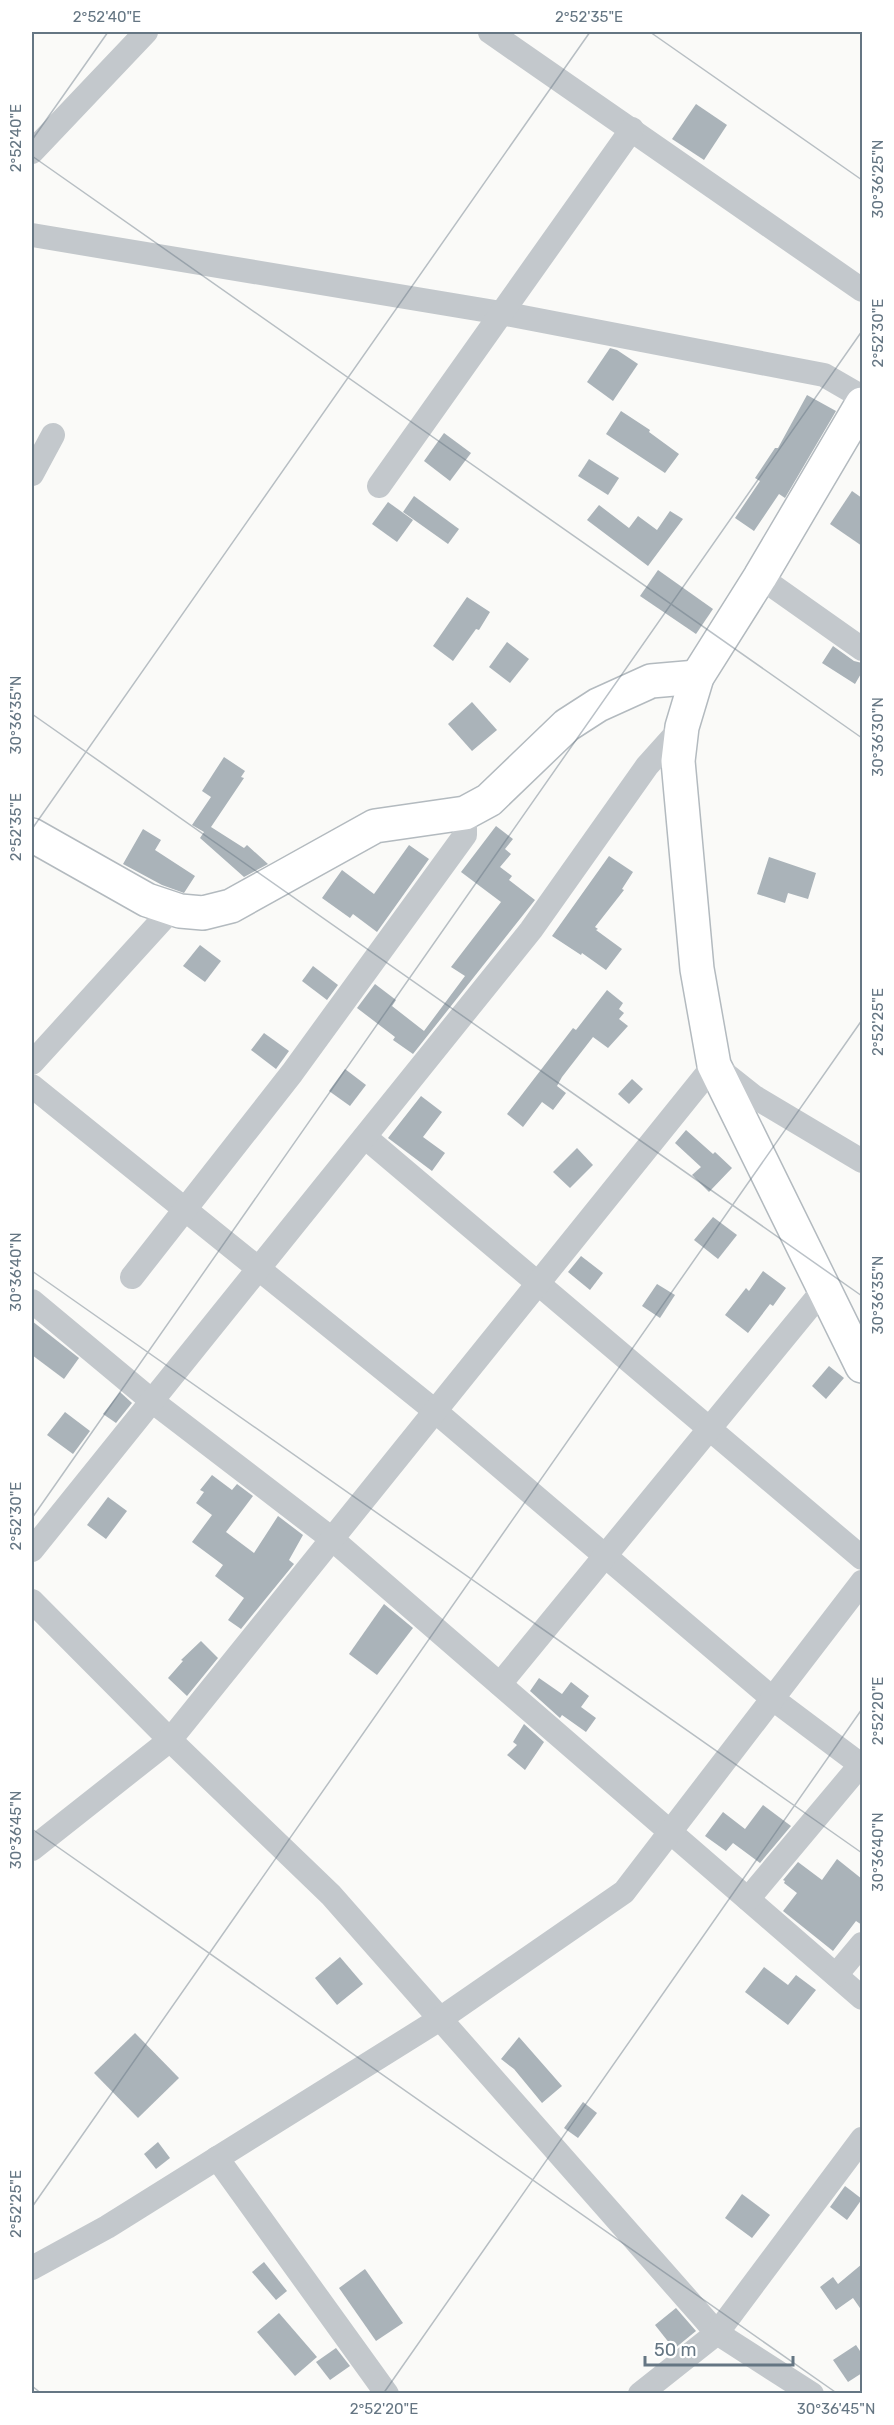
<svg xmlns="http://www.w3.org/2000/svg" width="894" height="2425" viewBox="0 0 894 2425" font-family="Rubik,sans-serif">
<style>
.building{fill:#aab3b9}
.lines{fill:none;stroke-linecap:round;stroke-linejoin:round}
.secondary-casing{stroke:#b3babf;stroke-width:36}
.street{stroke:#c3c8cc;stroke-width:24}
.secondary{stroke:#fff;stroke-width:33}
.ticks{fill:none;stroke:#657683;stroke-width:1.5;stroke-opacity:0.45}
.neatline{fill:none;stroke:#657683;stroke-width:2}
.ticks-label{font-size:15px;text-anchor:middle;fill:#657683}
</style>
<rect width="100%" height="100%" fill="#fafaf8"/>
<g class="building">
<polygon points="696,104 727,125 704,160 672,139"/>
<polygon points="610,348 617,350 638,364 613,401 587,382"/>
<polygon points="807,395 836,411 785,498 779,494 754,531 735,518 760,481 755,478 775,448 778,448"/>
<polygon points="621,411 650,430 649,432 679,454 665,473 606,434"/>
<polygon points="444,433 471,453 450,481 424,461"/>
<polygon points="589,459 619,478 608,495 578,476"/>
<polygon points="852,491 862,498 862,546 830,524"/>
<polygon points="414,496 459,529 448,544 403,512"/>
<polygon points="388,502 413,520 397,542 372,524"/>
<polygon points="599,505 629,528 638,516 657,530 670,511 683,519 648,566 587,520"/>
<polygon points="658,570 713,609 696,634 640,596"/>
<polygon points="467,597 490,612 479,630 476,629 453,661 433,646"/>
<polygon points="507,642 529,659 510,683 489,667"/>
<polygon points="833,646 854,661 862,663 862,672 855,684 822,663"/>
<polygon points="472,702 497,730 472,751 448,724"/>
<polygon points="224,757 245,771 241,777 244,778 211,827 244,848 247,845 268,864 244,877 200,838 204,832 192,825 211,797 202,791"/>
<polygon points="496,826 513,839 505,849 511,854 500,867 512,876 509,880 535,900 413,1054 393,1040 395,1037 357,1008 375,984 396,1000 392,1006 424,1031 465,976 451,967 501,902 461,872"/>
<polygon points="143,829 161,840 155,850 195,876 184,893 162,885 123,864"/>
<polygon points="409,845 429,859 377,932 353,914 350,918 322,898 342,870 374,894"/>
<polygon points="609,856 633,872 622,889 624,890 595,927 598,929 596,930 622,949 606,970 582,953 581,955 552,936"/>
<polygon points="769,857 816,873 808,899 788,893 785,903 757,894"/>
<polygon points="200,945 221,961 205,982 183,966"/>
<polygon points="313,966 338,985 327,1000 302,981"/>
<polygon points="607,990 623,1003 619,1009 624,1013 619,1019 628,1026 608,1048 593,1037 562,1077 557,1086 566,1093 553,1110 542,1102 523,1127 507,1114 573,1028 576,1030"/>
<polygon points="264,1033 289,1051 276,1069 251,1050"/>
<polygon points="345,1069 366,1085 350,1106 329,1091"/>
<polygon points="632,1079 643,1089 629,1104 618,1094"/>
<polygon points="421,1096 442,1112 423,1137 445,1153 432,1171 388,1138"/>
<polygon points="686,1130 713,1154 715,1152 732,1168 709,1192 692,1175 701,1167 675,1143"/>
<polygon points="577,1148 593,1165 570,1188 553,1172"/>
<polygon points="713,1217 737,1235 718,1259 694,1240"/>
<polygon points="581,1256 603,1273 590,1290 568,1272"/>
<polygon points="763,1271 786,1288 773,1306 770,1304 748,1333 725,1315 746,1288 749,1291"/>
<polygon points="657,1284 675,1295 660,1318 642,1306"/>
<polygon points="32,1321 79,1358 64,1379 32,1355"/>
<polygon points="829,1366 844,1378 826,1399 812,1386"/>
<polygon points="120,1392 132,1403 116,1423 103,1414"/>
<polygon points="65,1412 90,1431 73,1454 47,1435"/>
<polygon points="212,1475 232,1490 237,1484 253,1496 226,1532 254,1553 278,1516 303,1535 289,1560 294,1564 241,1629 228,1620 244,1598 215,1576 223,1565 192,1542 212,1515 196,1503 204,1492 200,1490"/>
<polygon points="108,1497 127,1511 106,1539 87,1525"/>
<polygon points="384,1604 413,1628 377,1675 349,1654"/>
<polygon points="201,1641 218,1658 187,1696 168,1678 183,1661 181,1660"/>
<polygon points="539,1678 562,1694 571,1682 589,1696 581,1707 596,1718 586,1732 562,1715 560,1718 530,1691"/>
<polygon points="524,1724 544,1742 525,1770 507,1755 517,1745 513,1742"/>
<polygon points="763,1805 791,1826 760,1863 733,1843 726,1851 705,1836 723,1812 745,1829"/>
<polygon points="837,1859 862,1879 862,1925 856,1921 833,1951 783,1911 797,1893 784,1883 785,1881 783,1880 798,1862 822,1880"/>
<polygon points="340,1957 363,1984 337,2005 315,1978"/>
<polygon points="764,1967 788,1985 796,1975 816,1990 788,2025 745,1992"/>
<polygon points="135,2033 179,2078 138,2118 94,2073"/>
<polygon points="519,2037 562,2086 542,2103 514,2069 501,2059"/>
<polygon points="583,2102 597,2113 578,2138 564,2128"/>
<polygon points="158,2142 170,2158 156,2169 144,2154"/>
<polygon points="845,2186 862,2199 847,2220 830,2207"/>
<polygon points="742,2194 770,2215 752,2238 725,2218"/>
<polygon points="264,2262 287,2291 276,2300 252,2272"/>
<polygon points="862,2264 862,2311 853,2298 836,2310 820,2287 833,2277 838,2284"/>
<polygon points="365,2269 403,2323 376,2341 339,2288"/>
<polygon points="676,2308 696,2331 674,2349 655,2325"/>
<polygon points="279,2313 317,2357 295,2376 257,2332"/>
<polygon points="856,2345 862,2354 862,2373 848,2382 833,2360"/>
<polygon points="336,2348 350,2366 330,2380 316,2362"/>
</g>
<g class="lines">
<defs>
<g id="secondary">
<polyline points="862,404 760,577 697,677 682,727 678,761 697,969 714,1065 862,1366"/>
<polyline points="32,835 147,900 180,911 203,913 231,906 375,826 465,813 489,800 567,725 598,705 651,681 697,677"/>
</g>
</defs>
<use href="#secondary" class="secondary-casing"/>
<g class="street">
<polyline points="490,32 862,290"/>
<polyline points="32,152 146,32"/>
<polyline points="32,235 501,313 824,375 862,397"/>
<polyline points="32,474 53,435"/>
<polyline points="379,486 632,129"/>
<polyline points="760,577 862,649"/>
<polyline points="32,1063 173,908"/>
<polyline points="32,1086 435,1411 773,1699 861,1765"/>
<polyline points="365,1137 862,1558"/>
<polyline points="132,1277 292,1073 465,835 465,813"/>
<polyline points="32,1301 152,1401 332,1539 862,1998"/>
<polyline points="32,1550 531,930 647,766 682,727"/>
<polyline points="32,1601 170,1740 331,1895 717,2333 812,2394"/>
<polyline points="500,1684 824,1289"/>
<polyline points="32,1849 170,1740 714,1065 753,1096 862,1161"/>
<polyline points="748,1899 862,1763"/>
<polyline points="836,1975 862,1944"/>
<polyline points="217,2158 387,2394"/>
<polyline points="32,2268 107,2227 440,2019 624,1892 862,1582"/>
<polyline points="640,2394 717,2333 862,2139"/>
</g>
<use href="#secondary" class="secondary"/>
</g>
<path class="ticks" d="M 650,32 L 862,180M 32,140 L 108,32M 32,156 L 862,738M 32,714 L 862,1296M 32,829 L 590,32M 32,1271 L 862,1853M 32,1518 L 862,331M 32,1829 L 838,2394M 32,2207 L 862,1020M 32,2386 L 42,2394M 383,2394 L 862,1709"/>
<rect width="894" height="2425" fill="none" stroke="#ffffff" stroke-width="66"/>
<path d="M645 2356v9h148v-9" fill="none" stroke="#657683" stroke-width="3"/>
<text x="654" y="2356" font-size="18" fill="#657683" stroke="#ffffff" stroke-width="4.5" paint-order="stroke">50 m</text>
<rect x="33" y="33" width="828" height="2359" class="neatline"/>
<g class="ticks-label">
<text x="107" y="22">2°52'40"E</text>
<text x="589" y="22">2°52'35"E</text>
<text transform="translate(16 138) rotate(-90)" y="5">2°52'40"E</text>
<text transform="translate(878 179) rotate(-90)" y="5">30°36'25"N</text>
<text transform="translate(878 333) rotate(-90)" y="5">2°52'30"E</text>
<text transform="translate(16 715) rotate(-90)" y="5">30°36'35"N</text>
<text transform="translate(878 737) rotate(-90)" y="5">30°36'30"N</text>
<text transform="translate(16 827) rotate(-90)" y="5">2°52'35"E</text>
<text transform="translate(878 1022) rotate(-90)" y="5">2°52'25"E</text>
<text transform="translate(16 1272) rotate(-90)" y="5">30°36'40"N</text>
<text transform="translate(878 1295) rotate(-90)" y="5">30°36'35"N</text>
<text transform="translate(16 1516) rotate(-90)" y="5">2°52'30"E</text>
<text transform="translate(878 1711) rotate(-90)" y="5">2°52'20"E</text>
<text transform="translate(16 1830) rotate(-90)" y="5">30°36'45"N</text>
<text transform="translate(878 1852) rotate(-90)" y="5">30°36'40"N</text>
<text transform="translate(16 2204) rotate(-90)" y="5">2°52'25"E</text>
<text x="384" y="2414">2°52'20"E</text>
<text x="836" y="2414">30°36'45"N</text>
</g>
</svg>
